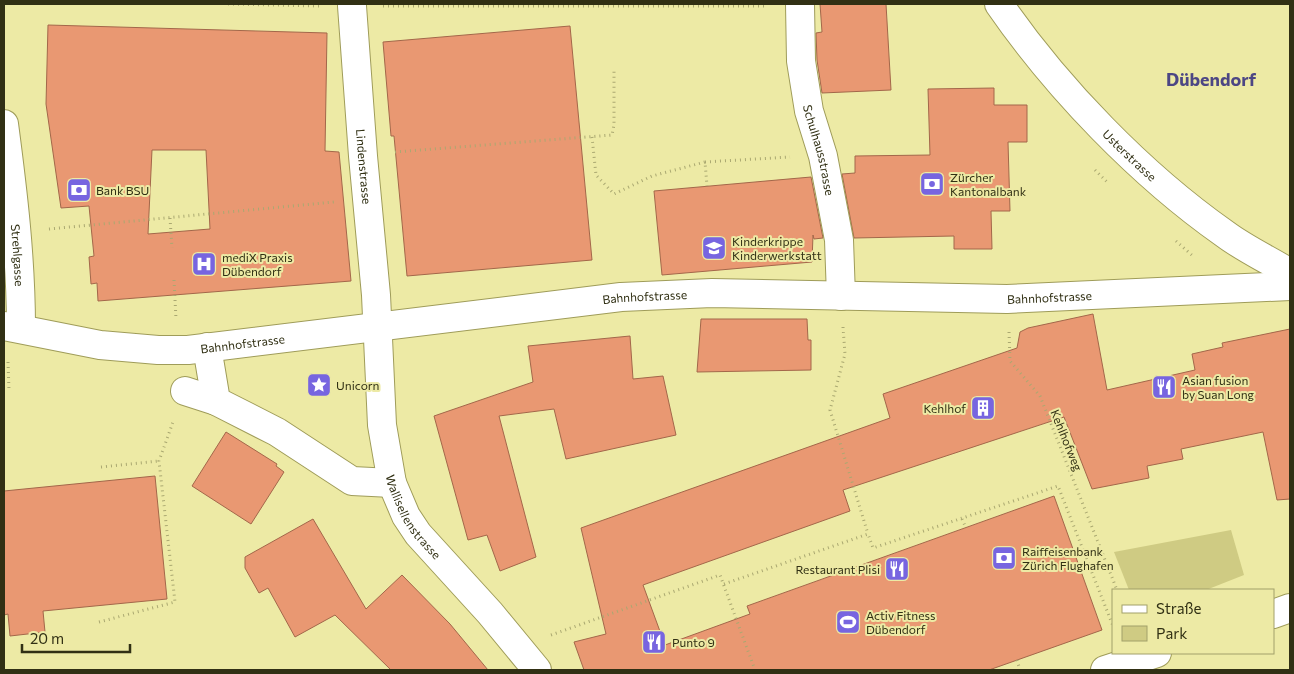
<svg xmlns="http://www.w3.org/2000/svg" width="1294" height="674" viewBox="0 0 1294 674" font-family="Commissioner,sans-serif">
<style>
.green{fill:#cfcb83}
.building{fill:#e99872;stroke:#a3674a;fill-rule:evenodd}
.lines{fill:none;stroke-linecap:round;stroke-linejoin:round}
.street-casing{stroke:#9f9c59;stroke-width:30}
.secondary-casing{stroke:#9f9c59;stroke-width:30}
.path{stroke:#aaa871;stroke-width:3;stroke-dasharray:1 4;stroke-linecap:butt}
.street{stroke:#fff;stroke-width:28}
.secondary{stroke:#fff;stroke-width:28}
.labels{text-anchor:middle;dominant-baseline:central;stroke-width:4;stroke-linejoin:round;paint-order:stroke}
.street-label{font-size:12px;fill:#313014;stroke:#edeaa5}
.poi-label{font-size:12px;fill:#313014;stroke:#edeaa5;text-anchor:start}
.district-label{font-size:18px;font-weight:bold;fill:#4c4684;stroke:#edeaa5}
</style>
<rect width="100%" height="100%" fill="#edeaa5"/>
<polygon class="green" points="1231,530 1244,575 1206,590 1129,590 1114,552"/>
<g class="building">
<polygon points="820,4 886,4 891,90 822,93 817,60 816,33 822,32"/>
<path d="M 48,25 L 327,33 L 325,151 L 339,152 L 351,281 L 98,301 L 97,283 L 91,284 L 89,257 L 94,256 L 89,206 L 61,208 L 46,104 ZM 152,150 L 206,150 L 210,229 L 148,234 Z"/>
<polygon points="570,26 592,260 407,276 394,136 391,136 383,42"/>
<polygon points="994,88 994,105 1027,105 1027,142 1008,142 1010,211 991,211 992,249 954,249 954,236 854,238 842,174 855,173 855,156 930,155 928,89"/>
<polygon points="811,177 823,238 814,239 813,235 812,262 662,275 654,191"/>
<polygon points="1093,314 1107,390 1195,370 1192,354 1223,347 1222,343 1290,329 1290,499 1277,500 1263,432 1181,449 1183,459 1147,466 1149,478 1092,489 1064,417 843,490 850,511 643,585 665,645 750,614 747,606 1054,496 1102,630 989,670 584,670 574,642 606,634 581,528 890,418 883,394 1017,348 1020,332 1028,328"/>
<polygon points="701,319 807,319 808,340 811,340 811,370 697,372"/>
<polygon points="630,336 633,379 663,376 676,435 566,459 554,409 499,416 536,557 500,571 487,535 468,540 434,416 533,382 528,346"/>
<polygon points="226,432 277,464 276,466 284,472 251,524 192,486"/>
<polygon points="155,476 167,599 43,611 45,632 10,636 8,614 4,615 4,491"/>
<polygon points="313,519 366,609 402,575 450,624 488,670 391,670 335,615 295,637 268,588 259,593 245,568 245,557"/>
</g>
<g class="lines">
<defs>
<g id="street">
<path id="s1" d="M 800,4 L 801,61 L 809,111 L 823,156 L 839,240 L 841,296"/>
<path id="s2" d="M 352,6 L 363,156 L 376,295 L 382,425 L 392,483 L 406,516 L 418,534 L 490,613 L 537,670"/>
<path id="s3" d="M 4,124 C 13,192 21,259 21,328"/>
<polyline points="207,347 216,401 277,432 352,481 392,483"/>
<polyline points="185,391 216,401"/>
<polyline points="1273,614 1290,608"/>
<polyline points="1105,670 1157,653"/>
</g>
<g id="secondary">
<path id="s4" d="M 999,4 C 1057,88 1141,175 1225,234 C 1245,249 1269,260 1290,273"/>
<path id="s5" d="M 4,326 L 100,345 L 158,350 L 188,350 L 621,297 L 712,293 L 1007,299 L 1290,286"/>
</g>
</defs>
<use href="#street" class="street-casing"/>
<use href="#secondary" class="secondary-casing"/>
<g class="path">
<polyline points="228,4 319,6"/>
<polyline points="383,6 767,6"/>
<polyline points="592,137 596,175 614,194 652,176 705,162 707,186"/>
<polyline points="395,152 612,135 614,125 614,68"/>
<polyline points="705,162 790,157"/>
<polyline points="1095,170 1108,183"/>
<polyline points="170,218 172,248"/>
<polyline points="49,229 334,202"/>
<polyline points="1176,241 1194,257"/>
<polyline points="174,280 176,319"/>
<polyline points="843,327 845,354 830,410 868,534"/>
<polyline points="1009,332 1010,361 1040,396 1117,590"/>
<polyline points="8,362 9,390"/>
<polyline points="101,467 159,461"/>
<polyline points="962,519 966,528"/>
<polyline points="724,584 868,534 873,548 1058,486 1113,626"/>
<polyline points="99,622 175,602 159,461 173,422"/>
<polyline points="551,635 720,575 755,670"/>
<polyline points="1017,660 1020,670"/>
</g>
<use href="#street" class="street"/>
<use href="#secondary" class="secondary"/>
</g>
<defs>
<symbol id="bank-square" viewBox="-11 -11 22 22"><rect x="-9" y="-9" width="18" height="18" rx="4" fill="#7765e0" stroke="#edeaa5"/><path d="M-6-4H6V4H-6ZM0-2.3a2.3 2.3 0 1 0 0 4.6a2.3 2.3 0 1 0 0-4.6Z" fill="#fff"/></symbol>
<symbol id="school-square" viewBox="-11 -11 22 22"><rect x="-9" y="-9" width="18" height="18" rx="4" fill="#7765e0" stroke="#edeaa5"/><path d="M0-5L7-2L0 1L-7-2ZM-4 1L0 2.5L4 1V4Q0 6-4 4Z" fill="#fff"/></symbol>
<symbol id="hospital-square" viewBox="-11 -11 22 22"><rect x="-9" y="-9" width="18" height="18" rx="4" fill="#7765e0" stroke="#edeaa5"/><path d="M-5-5h3v3.5h4V-5h3V5h-3V1.5h-4V5h-3Z" fill="#fff"/></symbol>
<symbol id="sight-square" viewBox="-11 -11 22 22"><rect x="-9" y="-9" width="18" height="18" rx="4" fill="#7765e0" stroke="#edeaa5"/><path d="M0-6L1.8-2.2L6-1.7L2.9 1.2L3.7 5.4L0 3.3L-3.7 5.4L-2.9 1.2L-6-1.7L-1.8-2.2Z" fill="#fff"/></symbol>
<symbol id="restaurant-square" viewBox="-11 -11 22 22"><rect x="-9" y="-9" width="18" height="18" rx="4" fill="#7765e0" stroke="#edeaa5"/><path d="M-5-6h1v4h1v-4h1v4h1v-4h1v5L-1.5 .5V6h-2V.5L-5-1ZM5-6V6H3V1.5H1.5Q1.5-4 5-6Z" fill="#fff"/></symbol>
<symbol id="building-square" viewBox="-11 -11 22 22"><rect x="-9" y="-9" width="18" height="18" rx="4" fill="#7765e0" stroke="#edeaa5"/><path d="M-4-6H4V6H1V3H-1V6H-4ZM-2.5-4.3h1.7v1.8h-1.7ZM.8-4.3h1.7v1.8H.8ZM-2.5-1h1.7V.8h-1.7ZM.8-1h1.7V.8H.8Z" fill="#fff"/></symbol>
<symbol id="stadium-square" viewBox="-11 -11 22 22"><rect x="-9" y="-9" width="18" height="18" rx="4" fill="#7765e0" stroke="#edeaa5"/><path d="M0-5a6.5 5 0 1 0 0 10a6.5 5 0 1 0 0-10ZM-3.5-1.8h7v3.6h-7Z" fill="#fff"/></symbol>
</defs>
<g fill-rule="evenodd">
<use href="#bank-square" x="918" y="170" width="28" height="28"/>
<use href="#bank-square" x="65" y="176" width="28" height="28"/>
<use href="#school-square" x="700" y="234" width="28" height="28"/>
<use href="#hospital-square" x="190" y="250" width="28" height="28"/>
<use href="#sight-square" x="305" y="371" width="28" height="28"/>
<use href="#restaurant-square" x="1150" y="373" width="28" height="28"/>
<use href="#building-square" x="969" y="394" width="28" height="28"/>
<use href="#bank-square" x="990" y="544" width="28" height="28"/>
<use href="#restaurant-square" x="883" y="555" width="28" height="28"/>
<use href="#stadium-square" x="834" y="608" width="28" height="28"/>
<use href="#restaurant-square" x="640" y="628" width="28" height="28"/>
</g>
<g class="labels">
<g class="street-label">
<text stroke="none"><textPath href="#s1" startOffset="148">Schulhausstrasse</textPath></text>
<text stroke="none"><textPath href="#s4" startOffset="200">Usterstrasse</textPath></text>
<text stroke="none"><textPath href="#s2" startOffset="161">Lindenstrasse</textPath></text>
<text stroke="none"><textPath href="#s3" startOffset="132">Strehlgasse</textPath></text>
<text stroke="none"><textPath href="#s5" startOffset="646">Bahnhofstrasse</textPath></text>
<text stroke="none"><textPath href="#s5" startOffset="1051">Bahnhofstrasse</textPath></text>
<text stroke="none"><textPath href="#s5" startOffset="241">Bahnhofstrasse</textPath></text>
<text transform="translate(1067 440) rotate(68)">Kehlhofweg</text>
<text stroke="none"><textPath href="#s2" startOffset="519">Wallisellenstrasse</textPath></text>
</g>
<g class="poi-label">
<text x="950" y="177">Zürcher<tspan x="950" dy="14">Kantonalbank</tspan></text>
<text x="96" y="190">Bank BSU</text>
<text x="732" y="241">Kinderkrippe<tspan x="732" dy="14">Kinderwerkstatt</tspan></text>
<text x="222" y="257">mediX Praxis<tspan x="222" dy="14">Dübendorf</tspan></text>
<text x="1182" y="380">Asian fusion<tspan x="1182" dy="14">by Suan Long</tspan></text>
<text x="336" y="385">Unicorn</text>
<text x="966" y="408" text-anchor="end">Kehlhof</text>
<text x="1022" y="551">Raiffeisenbank<tspan x="1022" dy="14">Zürich Flughafen</tspan></text>
<text x="880" y="569" text-anchor="end">Restaurant Plisi</text>
<text x="866" y="615">Activ Fitness<tspan x="866" dy="14">Dübendorf</tspan></text>
<text x="672" y="642">Punto 9</text>
</g>
<g class="district-label">
<text x="1211" y="79">Dübendorf</text>
</g>
</g>
<rect width="1294" height="674" fill="none" stroke="#313014" stroke-width="10"/>
<rect x="1112" y="589" width="162" height="65" fill="#edeaa5" stroke="#a2a06b"/>
<rect x="1122" y="605" width="25" height="8" fill="#ffffff" stroke="#a2a06b"/>
<text x="1156" y="614" font-size="15" fill="#313014">Straße</text>
<rect x="1122" y="626" width="25" height="15" fill="#cfcb83" stroke="#a2a06b"/>
<text x="1156" y="639" font-size="15" fill="#313014">Park</text>
<path d="M22 644v8h108v-8" fill="none" stroke="#313014" stroke-width="2.5"/>
<text x="30" y="644" font-size="15" fill="#313014" stroke="#edeaa5" stroke-width="4" paint-order="stroke">20 m</text>
</svg>
